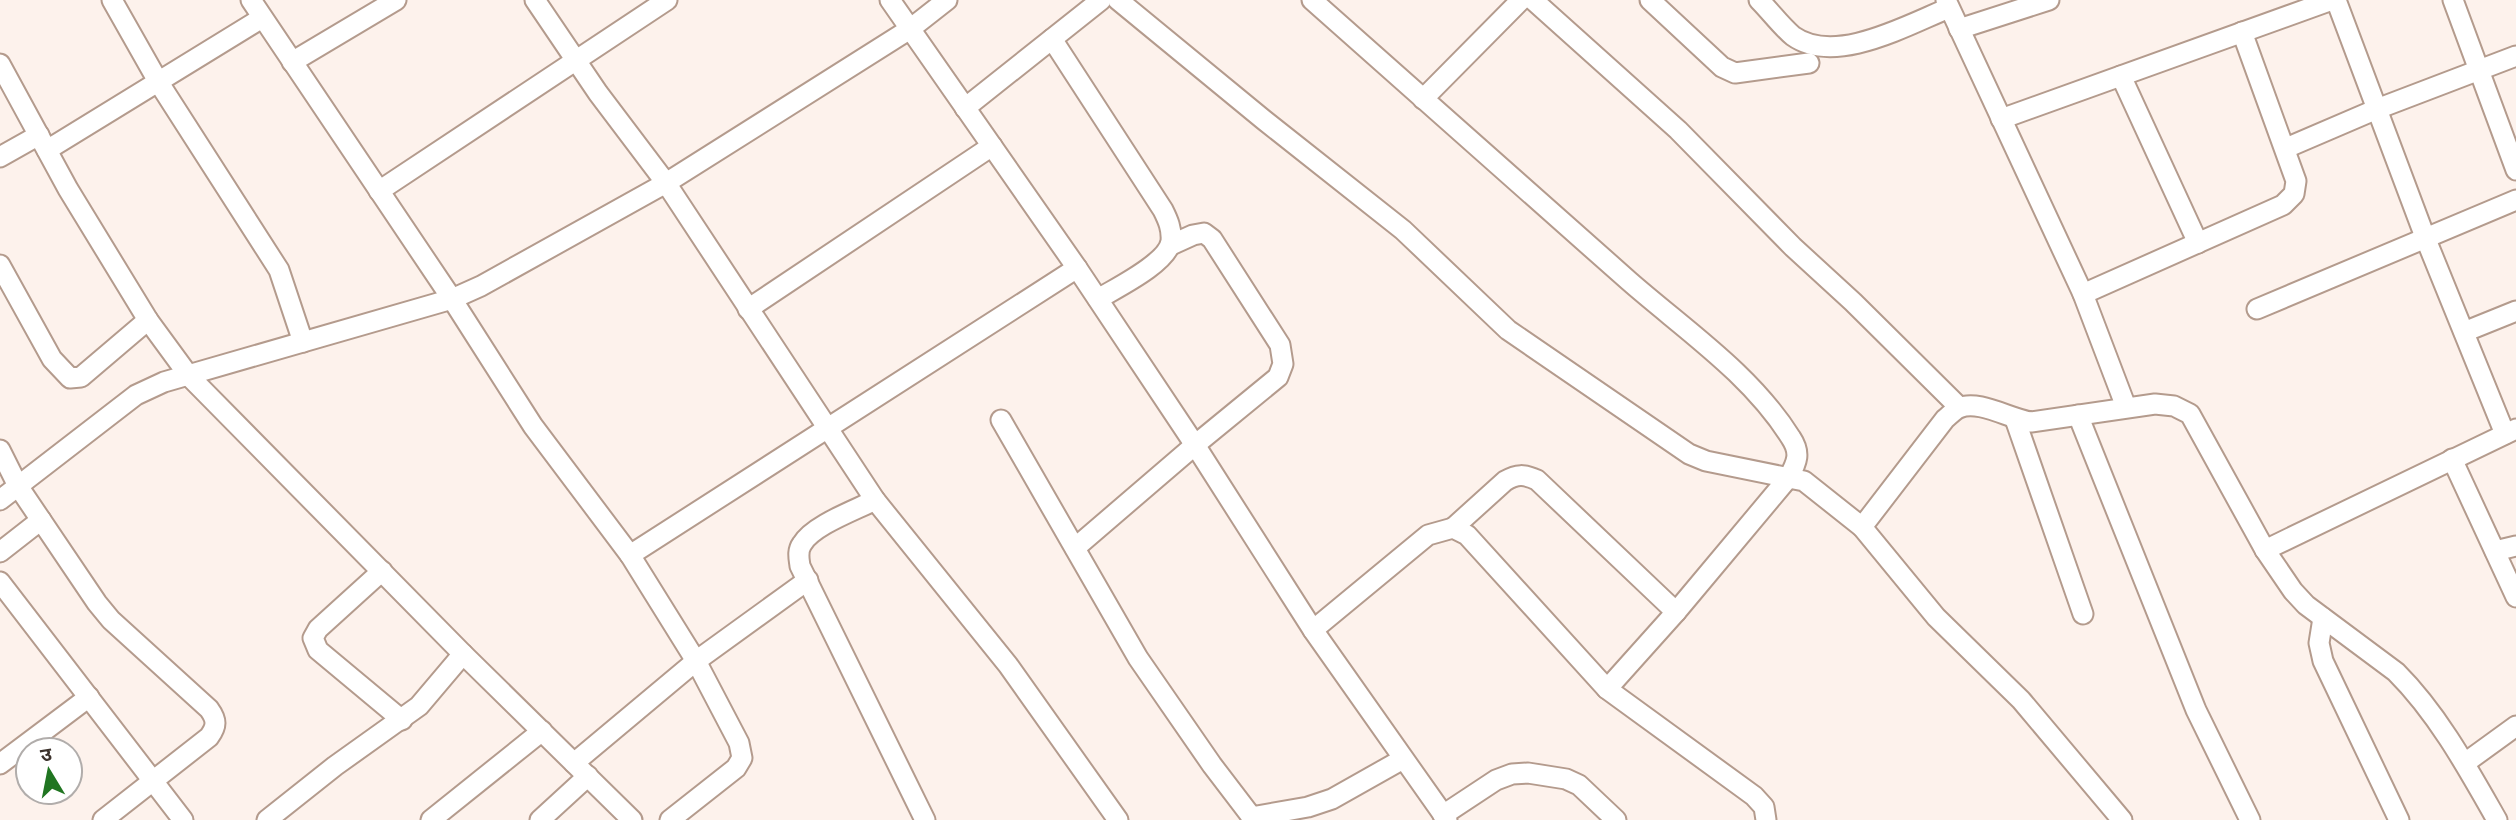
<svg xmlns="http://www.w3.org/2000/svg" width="2516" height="820" viewBox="0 0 2516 820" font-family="'Exo 2','Noto Sans Devanagari',sans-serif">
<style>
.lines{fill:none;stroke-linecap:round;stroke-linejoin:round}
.minor-casing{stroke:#b49b8d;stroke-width:23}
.minor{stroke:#fff;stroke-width:19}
</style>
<rect width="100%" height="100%" fill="#fdf2ec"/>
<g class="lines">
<defs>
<g id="minor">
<polyline points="112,0 159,83 279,270 303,342"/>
<polyline points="251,0 452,299 533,426 630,555 696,661 739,743 742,758 736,768 670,820"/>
<polyline points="535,0 598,93 666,183 875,500 1008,665 1118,820"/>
<polyline points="890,0 1077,268 1195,445 1313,630 1447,820"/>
<polyline points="1118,0 1264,120 1403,230 1508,330 1689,454 1706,461 1804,481 1862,527"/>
<path d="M 1312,0 C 1417,94 1523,187 1629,281 C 1685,330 1751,374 1791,438 C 1801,453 1797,462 1789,477 L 1676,612 L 1607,689"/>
<polyline points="1533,0 1678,130 1793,247 1853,302 1959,407"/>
<polyline points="1650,0 1722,67 1735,73 1809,63"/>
<path d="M 1759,0 C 1770,11 1781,26 1793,36 C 1835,66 1907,25 1949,8"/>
<polyline points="1946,0 2083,294 2126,407"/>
<polyline points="2336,0 2425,237 2505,434"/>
<polyline points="2453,0 2516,170"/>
<polyline points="1959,29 2049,0"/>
<path d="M 1052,39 L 1163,210 C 1168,220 1172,229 1171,241 C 1168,263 1116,288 1098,299"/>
<polyline points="292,62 396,0"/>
<polyline points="0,64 68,189 148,320 189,376 463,654 632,820"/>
<polyline points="2121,76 2198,243"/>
<polyline points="1423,99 1521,0"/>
<polyline points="965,108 1101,0"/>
<polyline points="2001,119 2332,0"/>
<polyline points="2286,148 2377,109 2516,56"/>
<polyline points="47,150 262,18"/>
<polyline points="0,157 39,135"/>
<polyline points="379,191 667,0"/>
<polyline points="0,265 52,359 70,378 81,377 148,320"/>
<polyline points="2083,294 2283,205 2294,194 2296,181 2242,32"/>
<polyline points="748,309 992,146"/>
<polyline points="2257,309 2516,200"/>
<polyline points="2464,332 2516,311"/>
<polyline points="2078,415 2196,710 2250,820"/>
<polyline points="2015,419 2083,614"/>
<polyline points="1001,420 1138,658 1212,765 1254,820"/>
<path d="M 0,450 L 18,486 L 97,603 L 111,620 L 209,709 C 217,720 217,726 209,737 L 103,820"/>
<polyline points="2452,459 2516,597"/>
<polyline points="0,500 136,395 164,382 452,299 481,286 666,183 910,29 947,0"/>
<path d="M 875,500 C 856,510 813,525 802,544 C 797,551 799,558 800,566 L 925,820"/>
<path d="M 1453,528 L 1505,481 C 1517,474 1524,474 1537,480 L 1676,612"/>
<polyline points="1075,548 1195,445 1278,377 1283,364 1280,345 1212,239 1204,233 1193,235 1171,245"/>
<polyline points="2265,550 2516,429"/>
<polyline points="2495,551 2516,546"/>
<polyline points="0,552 41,520"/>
<polyline points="630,555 1077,268"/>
<polyline points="382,571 318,629 313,638 318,650 402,720"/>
<polyline points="0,582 183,820"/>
<polyline points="2323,618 2319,643 2323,661 2399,820"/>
<polyline points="1313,630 1428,535 1453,528 1467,535 1607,689 1754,796 1764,807 1766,820"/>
<polyline points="574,763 696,661 808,580"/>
<polyline points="2465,763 2516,726"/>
<polyline points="0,764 89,697"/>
<polyline points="1443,815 1496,780 1512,774 1528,773 1566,779 1579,785 1616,820"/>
<polyline points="1251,817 1308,807 1332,799 1403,759"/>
<polyline points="267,820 335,766 419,706 463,654"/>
<polyline points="431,820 542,731"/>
<polyline points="540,820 588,776"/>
<path d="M 2122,820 L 2021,700 L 1936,617 L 1862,527 L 1945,419 C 1949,416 1954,410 1959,408 C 1978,399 2010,419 2031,422 L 2155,404 L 2174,406 L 2190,414 L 2265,550 L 2293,591 L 2306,605 L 2396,672 C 2438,714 2468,769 2497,820"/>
</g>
</defs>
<use href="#minor" class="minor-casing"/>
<use href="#minor" class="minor"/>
</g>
<g transform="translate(49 771) rotate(350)"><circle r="33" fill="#ffffff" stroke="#b1adab" stroke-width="2"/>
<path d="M0-5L12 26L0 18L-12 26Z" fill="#207521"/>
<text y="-10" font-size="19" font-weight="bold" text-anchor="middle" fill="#3c322c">उ</text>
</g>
</svg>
